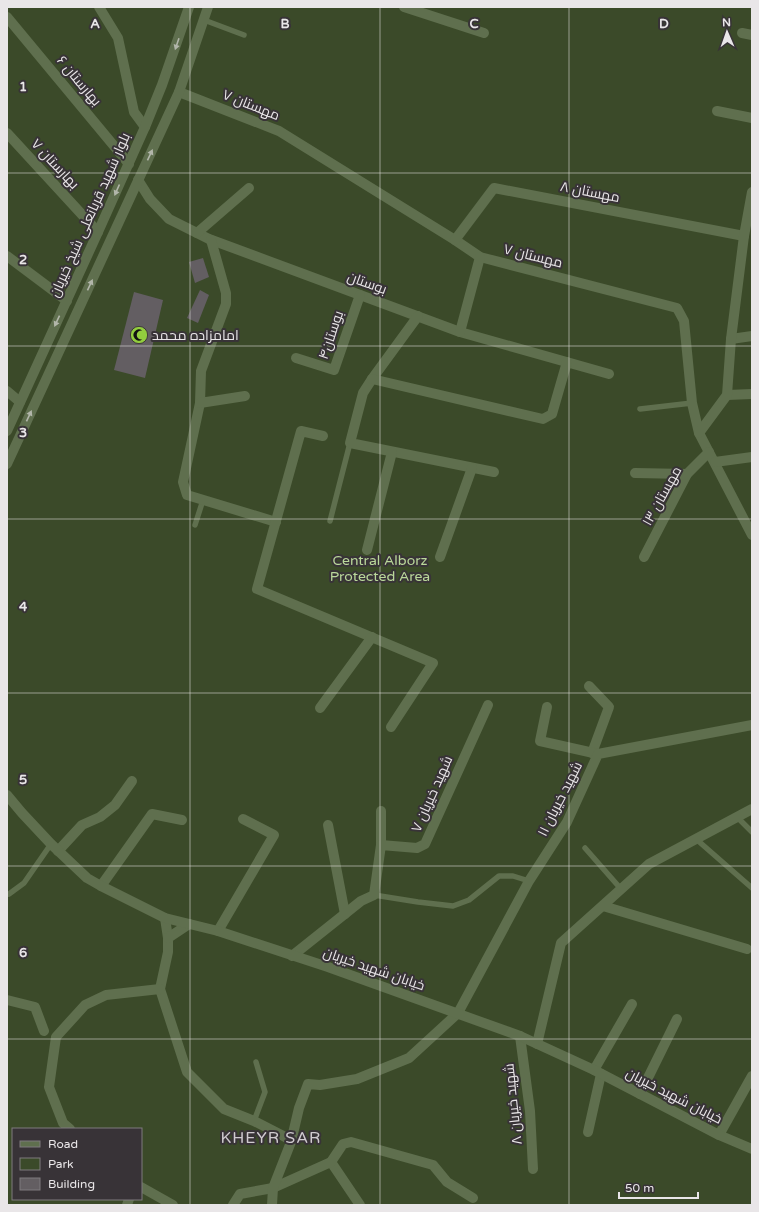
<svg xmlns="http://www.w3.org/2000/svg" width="759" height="1212" viewBox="0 0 759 1212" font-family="'Varela Round',Cairo,sans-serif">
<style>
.green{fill:#3b4a29;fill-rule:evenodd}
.building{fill:#635e62}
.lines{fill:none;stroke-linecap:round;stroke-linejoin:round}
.service{stroke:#5f6f4e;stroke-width:5.5}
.minor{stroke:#5f6f4e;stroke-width:10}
.tertiary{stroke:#5f6f4e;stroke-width:10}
.oneway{fill:#b2b6aa}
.grid{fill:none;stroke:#e9e6e8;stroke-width:1;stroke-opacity:0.55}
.labels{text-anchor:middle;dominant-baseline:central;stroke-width:4;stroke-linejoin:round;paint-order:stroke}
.street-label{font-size:14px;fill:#e9e6e8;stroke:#383337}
.poi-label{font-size:14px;fill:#e9e6e8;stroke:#383337;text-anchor:start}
.park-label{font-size:14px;fill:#bad89a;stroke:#383337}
.quarter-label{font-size:16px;letter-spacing:1px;fill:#cfcacf;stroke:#383337}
.grid-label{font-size:13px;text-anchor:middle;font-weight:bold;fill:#e9e6e8;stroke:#383337;stroke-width:4;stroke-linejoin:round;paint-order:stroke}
</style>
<rect width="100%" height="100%" fill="#383337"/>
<path class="green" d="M 7,7 L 752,7 L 752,1205 L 7,1205 ZM 13,1129 L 141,1129 L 141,1199 L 13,1199 Z"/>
<g class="building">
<polygon points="203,258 209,277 195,283 189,262"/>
<polygon points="200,290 209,295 198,323 187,318"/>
<polygon points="134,292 163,300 145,378 114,370"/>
</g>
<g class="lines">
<g class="service">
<polyline points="204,20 244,35"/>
<polyline points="640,409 692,403"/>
<polyline points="330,521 350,443"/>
<polyline points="195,525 203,500"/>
<polyline points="737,817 752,832"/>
<polyline points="696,839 752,888"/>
<polyline points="585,848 621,889"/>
<polyline points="9,894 24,883 51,844"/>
<polyline points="374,895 418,902 453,906 469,900 499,876 513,876 529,881"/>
<polyline points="254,1121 265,1092 256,1062"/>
</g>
<g class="minor">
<polyline points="99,7 118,38 134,112 145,127"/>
<polyline points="404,7 484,33"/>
<polyline points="7,17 129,164"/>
<polyline points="742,33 752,35"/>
<polyline points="179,92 279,131 455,240 480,257 677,308 684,321 692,403 699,433 752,535"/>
<polyline points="717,111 752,118"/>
<polyline points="7,133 98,232"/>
<polyline points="138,180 150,199 169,219 209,239 460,332 609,374"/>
<polyline points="197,233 249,188"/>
<polyline points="211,240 226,293 226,304 201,371 200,403 183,482 187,495 276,522"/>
<polyline points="455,240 494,188 744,236"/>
<polyline points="7,256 67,301"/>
<polyline points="418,316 372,379 363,393 350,443 494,472"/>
<polyline points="460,332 480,257"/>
<polyline points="731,339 752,336"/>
<polyline points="296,358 334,370 360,295"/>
<polyline points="372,379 543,419 552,414 567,362"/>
<polyline points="7,391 20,402"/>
<polyline points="727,395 752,394"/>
<polyline points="200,403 245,396"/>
<polyline points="699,433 727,395 731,339 744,236 752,192"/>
<polyline points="323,436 301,431 257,589 433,663 391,727"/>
<polyline points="715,462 752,457"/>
<polyline points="635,473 687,474"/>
<polyline points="367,550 392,452"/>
<polyline points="440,557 472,468"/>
<polyline points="644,557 687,474 709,452"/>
<polyline points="589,686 609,707 592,753"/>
<polyline points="547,707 540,741 598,754"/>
<polyline points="320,708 372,637"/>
<polyline points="328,825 345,914"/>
<polyline points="381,845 381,811"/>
<polyline points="58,851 82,825 100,817 115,805 132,781"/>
<polyline points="101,886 152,814 182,820"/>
<polyline points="603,906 747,949"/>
<polyline points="165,918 168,938 168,952 160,989 187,1072 224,1109 254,1121 291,1140"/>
<polyline points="218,931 274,835 243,819"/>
<polyline points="168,938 189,924"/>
<polyline points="292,956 361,901 374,895 381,845 417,848 425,844 488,705"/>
<polyline points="7,1000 35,1007 44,1031"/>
<polyline points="520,1036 530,1111 533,1169"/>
<polyline points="537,1044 561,943 649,864 752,809"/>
<polyline points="594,1070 632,1004"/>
<polyline points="640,1094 677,1019"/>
<polyline points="70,1129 63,1123 49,1087 56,1037 85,1005 106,995 160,989"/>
<polyline points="588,1132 601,1074"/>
<polyline points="719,1135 752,1076"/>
<polyline points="331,1162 360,1205"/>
<polyline points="141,1187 173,1205"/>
<polyline points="127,1205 129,1199"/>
<polyline points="233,1205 240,1194 273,1188 331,1162 343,1144 351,1142 433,1165 447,1182 473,1198"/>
<polyline points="272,1205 273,1188 291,1142 299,1108 308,1084 320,1085 357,1079 409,1058 458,1013 529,881 567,822 598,754 752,725"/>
</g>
<g class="tertiary">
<polyline points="7,431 98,232 145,127 162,85 189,7"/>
<polyline points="7,464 179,92 208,7"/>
<polyline points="7,795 22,813 51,844 87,878 101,886 165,918 218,931 328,967 520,1036 594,1070 719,1135 752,1149"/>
</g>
</g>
<defs><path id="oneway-solid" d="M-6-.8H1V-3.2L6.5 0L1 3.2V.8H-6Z"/></defs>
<g class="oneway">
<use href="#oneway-solid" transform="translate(177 44) rotate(109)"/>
<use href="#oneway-solid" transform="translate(150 155) rotate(-65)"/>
<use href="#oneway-solid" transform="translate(117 190) rotate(114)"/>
<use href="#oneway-solid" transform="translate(90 285) rotate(-65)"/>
<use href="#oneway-solid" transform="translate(57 321) rotate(115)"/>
<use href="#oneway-solid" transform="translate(29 416) rotate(-65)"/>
</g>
<path class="grid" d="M 190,7 L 190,1205M 380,7 L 380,1205M 569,7 L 569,1205M 7,173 L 752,173M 7,346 L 752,346M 7,519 L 752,519M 7,693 L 752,693M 7,866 L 752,866M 7,1039 L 752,1039"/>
<defs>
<symbol id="mosque-disc" viewBox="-11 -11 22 22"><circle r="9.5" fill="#92cd3e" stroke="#383337"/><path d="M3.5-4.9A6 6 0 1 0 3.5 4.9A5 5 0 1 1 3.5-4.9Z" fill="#111"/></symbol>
</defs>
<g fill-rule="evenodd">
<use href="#mosque-disc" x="129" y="325" width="20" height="20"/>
</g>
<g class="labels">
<g class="street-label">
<text transform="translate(79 81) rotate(50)">بهارستان ۶</text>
<text transform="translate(251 105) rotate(22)">مهستان ۷</text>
<text transform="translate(55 164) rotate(47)">بهارستان ۷</text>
<text transform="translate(590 192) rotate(11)">مهستان ۸</text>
<text transform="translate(90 215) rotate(-66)">بلوار شهید قربانعلی شیخ خیریان</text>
<text transform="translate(533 256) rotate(14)">مهستان ۷</text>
<text transform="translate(367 283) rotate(20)">بوستان</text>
<text transform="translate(331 335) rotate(-71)">بوستان۴</text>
<text transform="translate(662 496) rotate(-61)">مهستان ۱۳</text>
<text transform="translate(432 794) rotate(-66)">شهید خیریان ۷</text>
<text transform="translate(560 799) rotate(-63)">شهید خیریان ۱۱</text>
<text transform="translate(374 969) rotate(19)">خیابان شهید خیریان</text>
<text transform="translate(674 1096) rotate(27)">خیابان شهید خیریان</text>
<text transform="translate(513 1104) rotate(-96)">شهید خیریان ۸</text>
</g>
<g class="poi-label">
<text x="152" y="335">امامزاده محمد</text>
</g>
<g class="park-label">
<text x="380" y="560">Central Alborz<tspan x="380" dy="16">Protected Area</tspan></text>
</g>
<g class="quarter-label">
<text x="271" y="1138">KHEYR SAR</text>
</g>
</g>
<g class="grid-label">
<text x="95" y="28">A</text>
<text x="285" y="28">B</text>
<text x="474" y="28">C</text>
<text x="664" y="28">D</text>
<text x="23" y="91">1</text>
<text x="23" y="264">2</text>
<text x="23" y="437">3</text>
<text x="23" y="611">4</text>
<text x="23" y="784">5</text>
<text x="23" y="957">6</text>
</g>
<rect width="759" height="1212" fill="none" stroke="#e9e6e8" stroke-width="16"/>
<rect x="12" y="1128" width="130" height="72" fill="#383337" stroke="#7f7b7e"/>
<rect x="20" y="1141" width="20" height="6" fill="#5f6f4e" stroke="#7f7b7e"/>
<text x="48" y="1148" font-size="12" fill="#e9e6e8">Road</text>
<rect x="20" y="1158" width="20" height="12" fill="#3b4a29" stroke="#7f7b7e"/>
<text x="48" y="1168" font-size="12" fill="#e9e6e8">Park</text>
<rect x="20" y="1178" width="20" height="12" fill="#635e62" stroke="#7f7b7e"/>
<text x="48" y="1188" font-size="12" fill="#e9e6e8">Building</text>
<g transform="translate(727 32) rotate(358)" stroke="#383337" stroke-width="3" paint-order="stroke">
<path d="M0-3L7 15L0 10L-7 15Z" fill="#e9e6e8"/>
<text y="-6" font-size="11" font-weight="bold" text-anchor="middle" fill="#e9e6e8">N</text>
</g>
<path d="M619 1192v6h79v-6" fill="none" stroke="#e9e6e8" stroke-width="2"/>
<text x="625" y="1192" font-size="12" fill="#e9e6e8" stroke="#383337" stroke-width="3" paint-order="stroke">50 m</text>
</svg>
